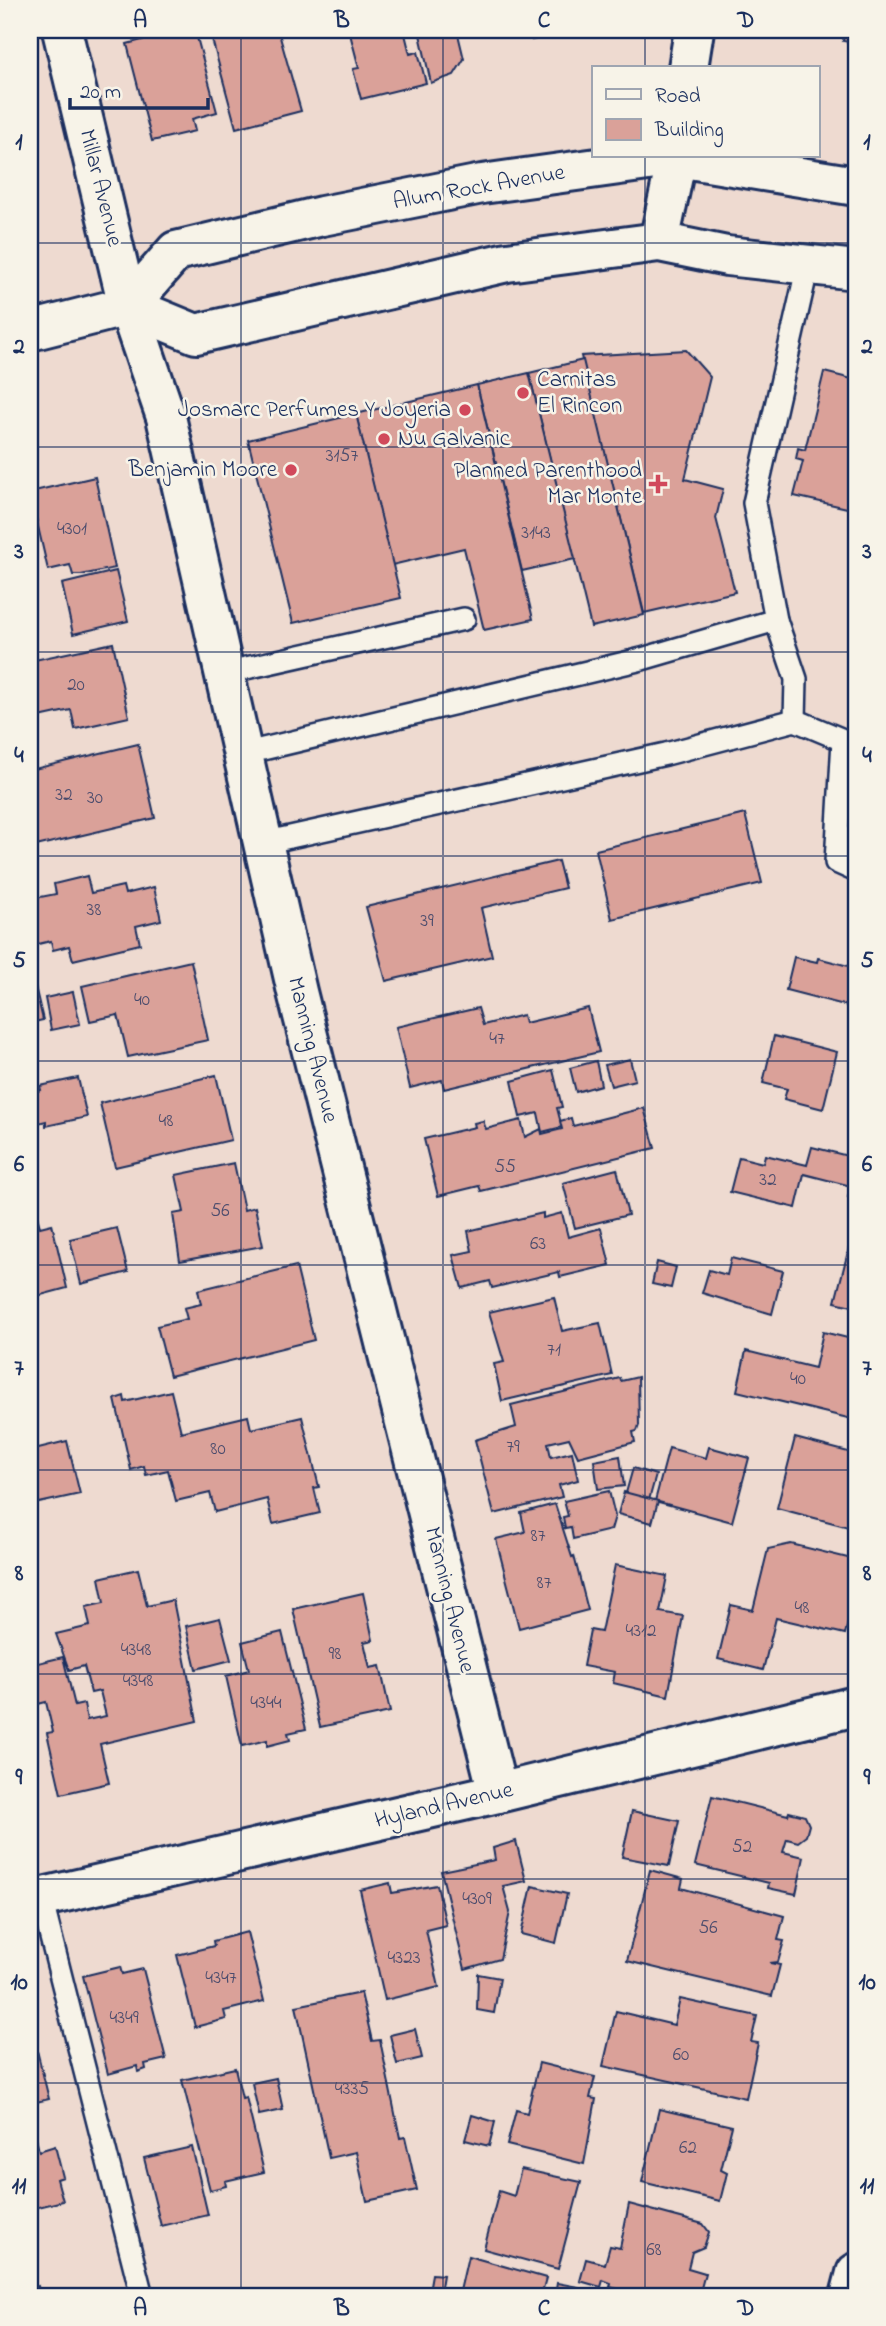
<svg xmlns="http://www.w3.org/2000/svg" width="886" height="2326" viewBox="0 0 886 2326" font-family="'Indie Flower',sans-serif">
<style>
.building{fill:#daa199;stroke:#1b2f5e;stroke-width:2}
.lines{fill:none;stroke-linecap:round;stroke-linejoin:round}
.lane-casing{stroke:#1b2f5e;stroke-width:26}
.street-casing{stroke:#1b2f5e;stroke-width:44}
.secondary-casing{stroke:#1b2f5e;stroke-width:44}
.lane{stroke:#f7f3e8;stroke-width:21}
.street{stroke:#f7f3e8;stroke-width:38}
.secondary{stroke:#f7f3e8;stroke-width:38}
.grid{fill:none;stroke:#1b2f5e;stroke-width:2;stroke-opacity:0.55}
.poi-dot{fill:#d1495b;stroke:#f7f3e8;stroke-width:2.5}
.labels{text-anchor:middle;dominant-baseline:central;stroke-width:5;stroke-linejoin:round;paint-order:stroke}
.number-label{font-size:19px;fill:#4b4c6d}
.street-label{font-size:23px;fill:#1b2f5e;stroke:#f7f3e8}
.poi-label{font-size:23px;fill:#1b2f5e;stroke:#f7f3e8;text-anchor:end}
.neatline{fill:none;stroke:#1b2f5e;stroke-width:2.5}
.grid-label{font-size:23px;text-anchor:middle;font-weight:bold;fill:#1b2f5e}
</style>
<rect width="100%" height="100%" fill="#eedad0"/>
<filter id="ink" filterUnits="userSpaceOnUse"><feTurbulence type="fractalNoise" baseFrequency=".0143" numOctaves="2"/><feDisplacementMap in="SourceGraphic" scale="14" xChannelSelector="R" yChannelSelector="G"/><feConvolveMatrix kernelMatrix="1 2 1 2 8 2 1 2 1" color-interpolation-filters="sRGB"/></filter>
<g filter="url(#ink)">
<g class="building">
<polygon points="180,30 195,30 217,112 192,119 195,131 152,141 127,44"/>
<polygon points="212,30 278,30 301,111 236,128 210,32"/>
<polygon points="349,30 404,30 410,54 418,52 426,83 361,99 353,69 359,68"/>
<polygon points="419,30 457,30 464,59 454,75 431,83"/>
<polygon points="529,30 571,30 532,40"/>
<polygon points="845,30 856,30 856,43 843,41"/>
<polygon points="686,350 710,377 685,479 723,489 716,518 735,592 644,613 581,356"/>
<polygon points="583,360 644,615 591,627 529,373"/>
<polygon points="824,372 856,380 856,510 794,496 803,461 796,459 798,448 805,450"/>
<polygon points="529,373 575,559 522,571 477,385"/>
<polygon points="477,385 533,619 484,630 464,548 392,565 356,414"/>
<polygon points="356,414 401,598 293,623 248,440"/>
<polygon points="95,477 115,568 81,575 73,575 70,565 48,570 30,492"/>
<polygon points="116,571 128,621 73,634 62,584"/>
<polygon points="113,643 129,717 75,729 71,710 30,719 30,661"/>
<polygon points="138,744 155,818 36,846 30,818 30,770"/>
<polygon points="745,814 762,883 612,919 596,850"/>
<polygon points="558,861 565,888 481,908 492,956 386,981 366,907"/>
<polygon points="87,876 91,893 123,886 125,894 154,887 161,920 136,926 140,944 73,960 69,946 53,950 51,941 30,946 30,899 56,894 54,884"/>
<polygon points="794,957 817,962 818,958 856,968 848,1006 786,990"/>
<polygon points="191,961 208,1040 128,1057 118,1015 90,1021 82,986"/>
<polygon points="30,978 33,978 43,1020 30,1023"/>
<polygon points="73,992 80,1024 51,1030 45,998"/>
<polygon points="478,1008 483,1025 523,1015 525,1023 588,1008 599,1052 444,1089 442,1080 410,1088 396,1027"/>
<polygon points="774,1036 837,1052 823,1109 784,1099 787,1089 763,1083"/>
<polygon points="630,1059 635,1080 611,1086 605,1065"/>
<polygon points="596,1061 601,1085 576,1092 570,1068"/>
<polygon points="553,1070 562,1107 557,1108 562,1127 542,1132 538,1113 520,1117 512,1081"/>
<polygon points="216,1075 231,1140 115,1167 100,1103"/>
<polygon points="78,1078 87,1117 46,1126 46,1121 30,1125 30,1093 41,1090 40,1086"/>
<polygon points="644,1108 655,1148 481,1191 479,1186 438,1196 424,1139 475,1127 474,1123 483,1121 486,1129 521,1120 525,1137 541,1129 542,1134 562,1129 560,1121 571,1118 573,1126"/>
<polygon points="812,1147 856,1158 856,1199 848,1197 851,1186 804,1174 796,1208 730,1192 739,1157 763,1163 765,1155 807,1165"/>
<polygon points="234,1163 244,1210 255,1207 263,1246 180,1261 173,1214 184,1212 176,1175"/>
<polygon points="617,1169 628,1215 575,1228 563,1183"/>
<polygon points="543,1213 543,1218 562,1213 568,1237 601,1228 610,1265 560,1277 559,1272 492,1288 490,1281 462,1288 453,1255 472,1251 468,1231"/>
<polygon points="37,1216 40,1227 52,1224 67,1288 30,1298 30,1218"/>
<polygon points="117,1228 128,1272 81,1284 70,1239"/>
<polygon points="853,1232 856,1232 856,1307 835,1302"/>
<polygon points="731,1258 783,1271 772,1314 702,1293 709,1270 727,1275"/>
<polygon points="657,1262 676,1267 671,1288 652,1284"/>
<polygon points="296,1266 314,1340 170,1376 157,1326 187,1319 184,1308 201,1304 198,1290"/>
<polygon points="554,1297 562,1331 600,1323 612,1375 502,1401 494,1364 504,1362 489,1312"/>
<polygon points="823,1332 856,1340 856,1420 737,1391 746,1351 815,1368"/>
<polygon points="638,1377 639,1425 637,1431 633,1432 635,1442 578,1457 569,1438 548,1443 551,1457 572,1452 578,1480 559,1485 562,1497 494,1514 475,1440 516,1427 511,1405 620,1378 621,1381"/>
<polygon points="171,1391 181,1432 248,1416 251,1429 302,1417 319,1487 314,1488 320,1513 273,1524 267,1499 215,1512 210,1493 176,1501 168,1470 146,1475 144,1466 131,1470 115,1399 124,1396 125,1402"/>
<polygon points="795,1438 856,1454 856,1529 777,1508"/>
<polygon points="67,1441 80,1494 30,1505 30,1450"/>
<polygon points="709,1447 749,1458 732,1522 655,1501 669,1448 706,1458"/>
<polygon points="620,1456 624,1486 598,1489 594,1461"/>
<polygon points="633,1468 656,1475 649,1500 626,1493"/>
<polygon points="609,1491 615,1516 611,1530 573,1539 571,1527 565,1528 563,1517 568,1516 564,1501"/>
<polygon points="624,1492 658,1501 652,1523 618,1514"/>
<polygon points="555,1504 572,1557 574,1556 588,1610 519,1628 496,1539 525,1532 521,1513"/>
<polygon points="791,1544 856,1560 856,1592 845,1634 776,1618 763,1670 718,1659 731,1605 753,1610 768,1549"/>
<polygon points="615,1565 667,1576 660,1612 683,1616 668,1696 613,1683 615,1672 583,1666 590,1630 601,1632"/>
<polygon points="138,1569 147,1606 173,1600 197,1721 100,1744 109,1783 61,1794 47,1733 53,1732 46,1702 38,1704 30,1665 63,1657 75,1706 84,1704 87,1720 106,1716 100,1691 91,1693 84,1666 69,1670 56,1634 90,1626 86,1607 104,1603 99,1578"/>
<polygon points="363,1593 373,1640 364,1642 370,1668 380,1666 390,1712 320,1727 293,1609"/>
<polygon points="220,1618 231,1660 196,1669 186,1626"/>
<polygon points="282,1632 306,1729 288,1733 290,1740 267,1746 267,1740 242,1746 226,1676 249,1670 242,1642"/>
<polygon points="712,1796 788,1815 789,1812 805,1816 809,1825 806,1836 798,1842 787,1839 783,1852 804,1857 796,1894 768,1888 769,1883 695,1865"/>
<polygon points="632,1811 679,1821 669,1866 622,1857"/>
<polygon points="516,1841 526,1881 503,1886 510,1912 500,1959 465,1969 441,1871 495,1860 493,1848"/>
<polygon points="650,1870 683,1879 681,1888 784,1916 778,1940 784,1941 778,1962 770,1963 780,1965 772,1996 627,1961"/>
<polygon points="390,1883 392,1893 437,1885 446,1925 426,1930 439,1987 385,2000 360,1890"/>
<polygon points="532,1886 567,1894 556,1943 521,1934"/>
<polygon points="247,1932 264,2001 224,2011 226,2019 195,2027 177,1955 214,1946 213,1941"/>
<polygon points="120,1967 122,1974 143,1969 166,2059 145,2064 146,2069 138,2072 137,2066 108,2074 83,1976"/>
<polygon points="478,1974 500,1978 494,2013 477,2010"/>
<polygon points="361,1993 372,2041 380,2040 400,2138 405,2137 417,2190 367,2201 356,2152 329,2158 296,2006"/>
<polygon points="680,1999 757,2016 751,2042 758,2043 746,2098 603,2066 616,2011 674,2025"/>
<polygon points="30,2022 49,2099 36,2102 34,2097 30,2098"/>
<polygon points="415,2029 422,2058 397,2064 390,2035"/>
<polygon points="539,2063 595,2077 590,2098 596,2099 584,2164 507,2145 516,2110 527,2113"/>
<polygon points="235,2068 242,2098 246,2097 264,2172 225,2181 226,2186 210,2190 182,2080"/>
<polygon points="276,2078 283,2110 259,2115 252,2083"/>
<polygon points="659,2109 732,2126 721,2170 727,2173 720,2201 642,2182"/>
<polygon points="30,2114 39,2151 55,2146 63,2177 57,2179 63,2201 30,2209"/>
<polygon points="472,2115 495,2122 489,2146 465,2140"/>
<polygon points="192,2147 208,2215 161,2226 144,2158"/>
<polygon points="521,2169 581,2182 558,2269 484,2249 499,2191 514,2196"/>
<polygon points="629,2204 703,2224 709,2232 704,2247 692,2252 688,2268 705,2273 699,2296 645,2296 610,2287 611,2283 603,2280 601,2287 580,2281 586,2259 605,2264 610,2246 620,2248"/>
<polygon points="468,2256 546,2278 541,2296 480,2296 460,2291"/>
<polygon points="432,2274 443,2275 440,2293 429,2291"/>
<polygon points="557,2283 578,2287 576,2296 555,2296"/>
<polygon points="38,2286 40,2296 30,2296 30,2288"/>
</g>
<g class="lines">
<defs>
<g id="lane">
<polyline points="224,673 464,619"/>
<polyline points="795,720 796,679 776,620 754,503 808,265"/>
<polyline points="242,754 642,659 776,620"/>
<polyline points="263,843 666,754 795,720 843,740 836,862 856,871"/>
<polyline points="41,1898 142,2296"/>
</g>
<g id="street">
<polyline points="62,30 128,306 166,417 297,992 498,1793"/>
<polyline points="688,68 694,30"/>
<polyline points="30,1900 498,1793 856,1706"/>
</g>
<g id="secondary">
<polyline points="659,242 677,157"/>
<polyline points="128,306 196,334 507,262 659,242 727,256 856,270"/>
<polyline points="30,331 128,306 176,251 322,216 482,184 677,157 856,186"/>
<polyline points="850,2296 856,2273"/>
</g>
</defs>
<use href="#lane" class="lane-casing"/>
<use href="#street" class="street-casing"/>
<use href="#secondary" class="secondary-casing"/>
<use href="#lane" class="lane"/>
<use href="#street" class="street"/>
<use href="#secondary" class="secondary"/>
</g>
</g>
<path class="grid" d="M 241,30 L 241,2296M 443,30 L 443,2296M 645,30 L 645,68M 645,156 L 645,2296M 30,243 L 856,243M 30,447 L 856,447M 30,652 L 856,652M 30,856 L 856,856M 30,1061 L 856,1061M 30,1265 L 856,1265M 30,1470 L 856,1470M 30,1674 L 856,1674M 30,1879 L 856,1879M 30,2083 L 856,2083"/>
<g class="poi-dot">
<circle cx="523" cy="393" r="7"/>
<circle cx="465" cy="410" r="7"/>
<circle cx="384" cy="439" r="7"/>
<circle cx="291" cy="470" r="7"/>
<path d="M654.5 473.5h7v7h7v7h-7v7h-7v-7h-7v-7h7z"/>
</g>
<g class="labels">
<g class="number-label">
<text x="342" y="456">3157</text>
<text x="72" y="529">4301</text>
<text x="536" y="533">3143</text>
<text x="76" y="685">20</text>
<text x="64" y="795">32</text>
<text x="95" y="798">30</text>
<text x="94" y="910">38</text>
<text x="427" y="921">39</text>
<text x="142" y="1000">40</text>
<text x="497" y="1039">47</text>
<text x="166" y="1121">48</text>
<text x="505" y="1167">55</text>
<text x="768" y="1180">32</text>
<text x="220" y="1211">56</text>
<text x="538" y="1244">63</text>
<text x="554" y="1350">71</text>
<text x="798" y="1379">40</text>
<text x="513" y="1447">79</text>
<text x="218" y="1449">80</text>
<text x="538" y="1536">87</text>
<text x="544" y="1583">87</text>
<text x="802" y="1608">48</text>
<text x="641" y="1631">4312</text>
<text x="136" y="1650">4348</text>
<text x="335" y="1654">98</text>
<text x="138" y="1681">4348</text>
<text x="266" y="1703">4344</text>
<text x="742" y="1847">52</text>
<text x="477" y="1899">4309</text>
<text x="708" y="1928">56</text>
<text x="404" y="1958">4323</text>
<text x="221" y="1978">4347</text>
<text x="124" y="2018">4349</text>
<text x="681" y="2055">60</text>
<text x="352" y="2089">4335</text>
<text x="688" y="2148">62</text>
<text x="654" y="2250">68</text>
</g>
<g class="street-label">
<text transform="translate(100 188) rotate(76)">Millar Avenue</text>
<text transform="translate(479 188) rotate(-10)">Alum Rock Avenue</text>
<text transform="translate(312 1050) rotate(76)">Manning Avenue</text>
<text transform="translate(449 1600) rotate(76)">Manning Avenue</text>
<text transform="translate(444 1806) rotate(-13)">Hyland Avenue</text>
</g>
<g class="poi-label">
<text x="537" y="380" text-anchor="start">Carnitas<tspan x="537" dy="26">El Rincon</tspan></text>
<text x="451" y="410">Josmarc Perfumes Y Joyeria</text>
<text x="398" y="439" text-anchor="start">Nu Galvanic</text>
<text x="277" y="470">Benjamin Moore</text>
<text x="642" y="471">Planned Parenthood<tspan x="642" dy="26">Mar Monte</tspan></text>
</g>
</g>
<rect width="886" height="2326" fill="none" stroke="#f7f3e8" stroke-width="77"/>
<rect x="592" y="66" width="228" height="91" fill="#f7f3e8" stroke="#9fa5b1" stroke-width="2"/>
<rect x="606" y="89" width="35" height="10" fill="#f7f3e8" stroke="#9fa5b1" stroke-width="2"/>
<text x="655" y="102" font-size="21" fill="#1b2f5e">Road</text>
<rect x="606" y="119" width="35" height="21" fill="#daa199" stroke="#9fa5b1" stroke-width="2"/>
<text x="655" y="136" font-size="21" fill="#1b2f5e">Building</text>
<path d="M70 98v10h138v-10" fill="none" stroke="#1b2f5e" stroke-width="3.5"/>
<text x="80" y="98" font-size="21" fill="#1b2f5e" stroke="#f7f3e8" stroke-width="5" paint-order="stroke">20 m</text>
<rect x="38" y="38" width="810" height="2250" class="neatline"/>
<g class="grid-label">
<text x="140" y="27">A</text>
<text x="342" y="27">B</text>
<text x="544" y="27">C</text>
<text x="746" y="27">D</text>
<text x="19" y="149">1</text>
<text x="867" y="149">1</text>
<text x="19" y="353">2</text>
<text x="867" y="353">2</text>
<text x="19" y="558">3</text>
<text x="867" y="558">3</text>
<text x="19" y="762">4</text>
<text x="867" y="762">4</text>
<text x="19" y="967">5</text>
<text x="867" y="967">5</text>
<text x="19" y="1171">6</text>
<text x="867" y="1171">6</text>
<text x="19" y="1375">7</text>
<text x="867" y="1375">7</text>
<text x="19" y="1580">8</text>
<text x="867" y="1580">8</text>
<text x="19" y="1784">9</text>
<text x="867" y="1784">9</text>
<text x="19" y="1989">10</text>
<text x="867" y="1989">10</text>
<text x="19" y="2193">11</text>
<text x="867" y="2193">11</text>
<text x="140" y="2315">A</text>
<text x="342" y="2315">B</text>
<text x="544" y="2315">C</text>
<text x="746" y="2315">D</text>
</g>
</svg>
